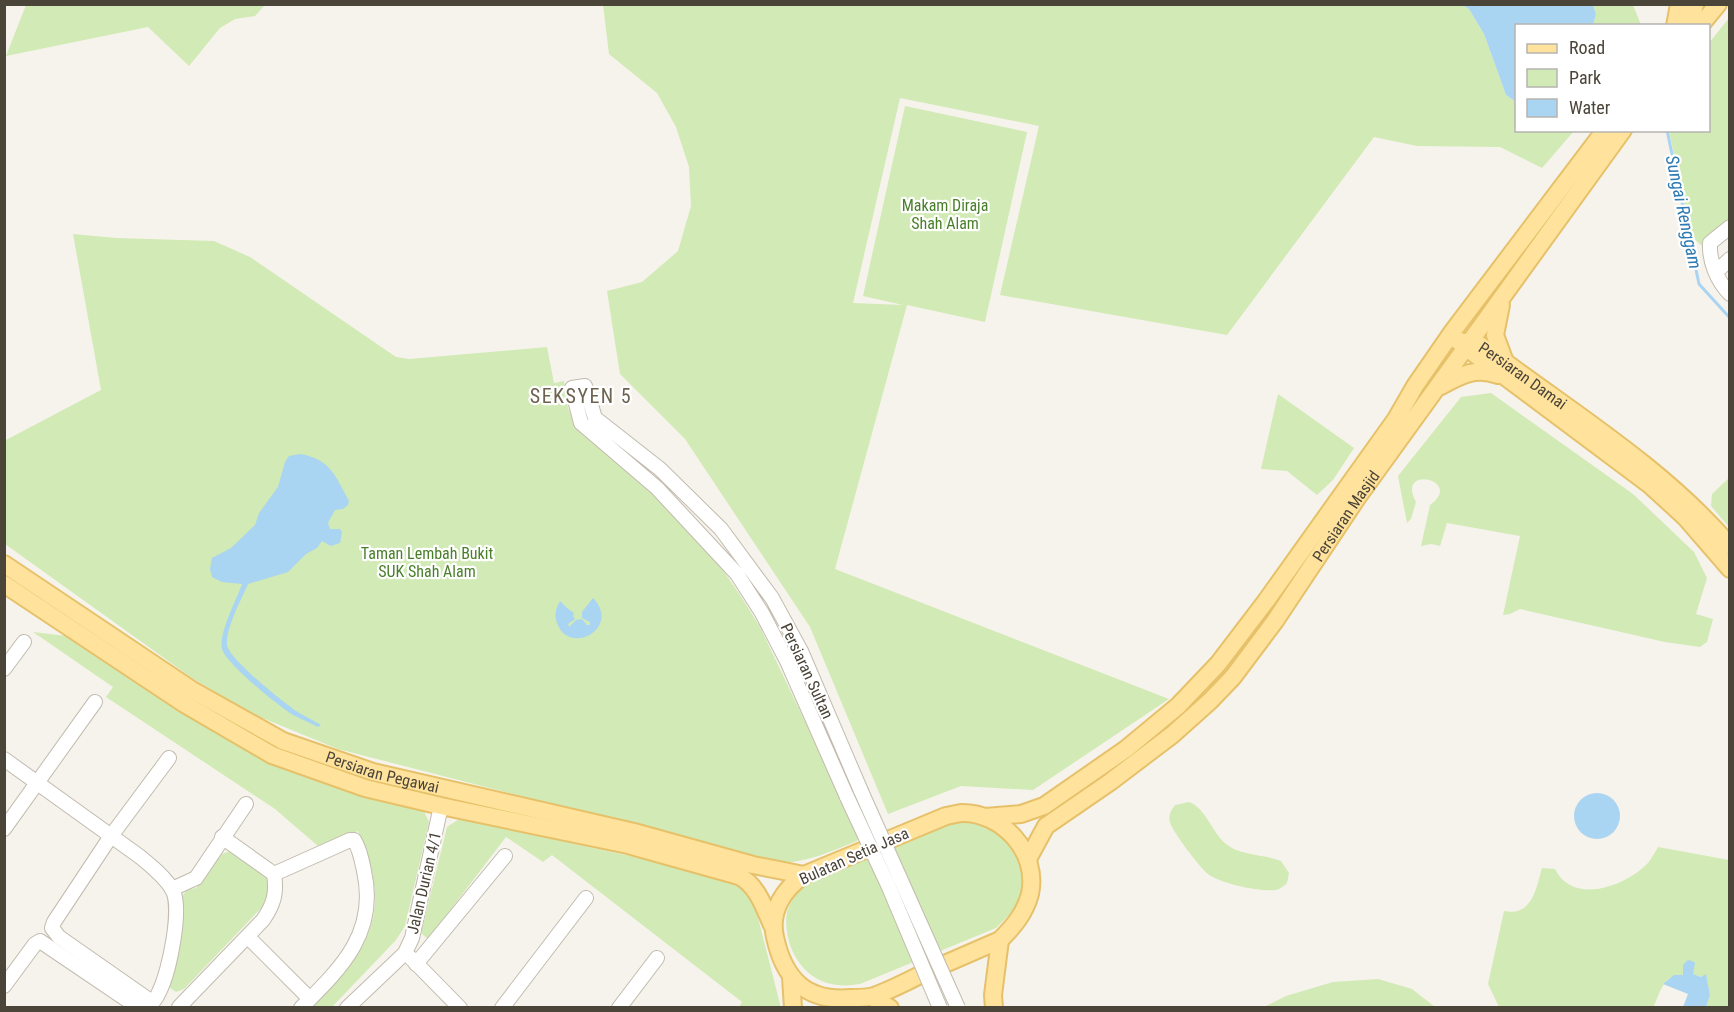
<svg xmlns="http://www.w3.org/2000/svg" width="1734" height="1012" viewBox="0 0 1734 1012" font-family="'Roboto Condensed',sans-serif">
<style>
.green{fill:#d2eab5}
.water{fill:#a9d4f2}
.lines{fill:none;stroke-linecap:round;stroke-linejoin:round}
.stream{stroke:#a9d4f2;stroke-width:3}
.minor-casing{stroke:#c2bbae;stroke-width:16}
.major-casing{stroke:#e6c16a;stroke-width:20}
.minor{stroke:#fff;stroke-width:14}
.major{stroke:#ffe39c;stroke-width:16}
.minor-bridge-casing{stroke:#c2bbae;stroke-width:16;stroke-linecap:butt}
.minor-bridge{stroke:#fff;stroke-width:14}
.labels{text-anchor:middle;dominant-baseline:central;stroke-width:4.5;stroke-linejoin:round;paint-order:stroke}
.park-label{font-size:16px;fill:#4a7f2a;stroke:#fff}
.street-label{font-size:16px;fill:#4b4439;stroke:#fff}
.water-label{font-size:18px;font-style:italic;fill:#2e7ab2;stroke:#fff}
.quarter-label{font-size:20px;letter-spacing:1.5px;fill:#6e6250;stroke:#fff}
</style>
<rect width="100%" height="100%" fill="#f6f3ec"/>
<g class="green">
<polygon points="26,5 26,4 265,5 255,16 235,19 220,28 189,66 148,27 6,56"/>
<polygon points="603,5 1462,5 1469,9 1484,34 1506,95 1516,102 1516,130 1574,131 1542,168 1500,147 1417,146 1374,137 1227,335 1000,295 1039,126 900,98 853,303 903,305 863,296 905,106 1027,132 985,322 907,305 835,569 1169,699 1033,790 961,786 888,814 810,627 685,439 620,374 607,291 642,282 678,251 691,206 689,167 676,127 657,93 609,54"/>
<polygon points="1593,5 1633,5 1641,25 1593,25 1596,14"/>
<polygon points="1729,18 1729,232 1718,243 1701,245 1691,236 1669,131 1708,130 1709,43"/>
<path d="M 73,234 L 116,238 L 214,241 L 250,257 L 396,357 L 409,359 L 547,347 L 554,383 L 564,381 L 568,408 L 573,420 C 617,461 662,501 702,545 C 724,569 743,599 760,627 L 859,835 L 857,841 C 832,851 808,862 781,863 L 338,749 L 255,715 L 192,678 L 5,544 L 4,441 L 101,390 Z"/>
<path d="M 1491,393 L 1633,494 L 1694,552 L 1707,578 L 1696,614 L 1713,619 L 1707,642 L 1700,647 L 1665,642 L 1520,609 L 1510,614 L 1503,615 L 1520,536 L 1447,523 L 1440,546 L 1431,544 L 1421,546 L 1430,505 C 1465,480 1395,464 1416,502 L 1411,519 L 1407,523 L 1398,476 L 1461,397 Z"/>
<polygon points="1278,394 1354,448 1333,480 1317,495 1287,471 1261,469"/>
<polygon points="1729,478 1729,527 1711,506 1712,494"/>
<path d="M 33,632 L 75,637 L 179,710 L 422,807 L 429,822 L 405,926 L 396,940 L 332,1007 L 312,1007 C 370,949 394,912 358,831 L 318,846 L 275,809 L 106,697 L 113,687 Z"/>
<path d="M 1189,802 C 1206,808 1212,833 1226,844 C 1240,856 1264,854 1281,861 L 1289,873 L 1287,883 C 1284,886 1280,889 1276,890 C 1260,892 1221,884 1208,874 C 1201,869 1171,830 1170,822 C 1168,816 1171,810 1175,805 Z"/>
<polygon points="459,819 736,879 753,898 781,1008 739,1007 742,1002 552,855 543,862 506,837 428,939 421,933 447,827"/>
<path d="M 946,819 L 992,824 L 1017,852 L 1023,875 L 1022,895 L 1010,914 L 996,928 L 860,984 C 827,990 802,977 790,945 C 787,936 785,922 787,912 C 791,900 799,890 807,881 Z"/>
<path d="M 1658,847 L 1729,860 L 1729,1007 L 1706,1007 L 1710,995 L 1706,975 L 1701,977 C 1693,973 1689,975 1681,975 C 1664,975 1660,992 1654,1006 L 1656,1008 L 1499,1007 L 1488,984 L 1504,911 C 1532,917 1536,889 1542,868 L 1555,869 C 1573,906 1626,886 1648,863 C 1652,858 1655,852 1658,847 Z"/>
<path d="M 230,851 L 267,877 L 269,891 L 266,903 L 184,989 L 176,992 L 170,988 L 170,982 C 179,953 186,926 182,896 L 187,890 L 196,888 L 222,854 Z"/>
<polygon points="1378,979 1412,989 1435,1007 1264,1007 1286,996 1333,982"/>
</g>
<g class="water">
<polygon points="1462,5 1593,5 1596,14 1593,25 1516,26 1516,102 1506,95 1484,34 1469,9"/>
<path d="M 300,454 C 330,459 335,475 349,501 L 348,505 L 343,509 L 335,510 L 328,523 L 330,529 L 340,529 L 342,532 L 340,543 L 331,546 L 322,541 L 317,548 L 306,554 L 288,572 L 248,584 C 242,598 225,630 227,645 C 229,659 283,702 296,711 C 304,716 313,720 321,725 L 318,727 C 310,723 301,719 293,715 C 279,706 226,664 222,649 C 218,634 237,599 242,584 L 222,582 L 212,577 L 210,569 L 212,558 L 231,548 L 255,525 L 259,513 L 278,487 L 285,462 L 289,456 Z"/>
<path d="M 593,598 C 622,628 569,657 557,623 C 554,615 556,608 560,601 L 567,608 L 574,613 L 573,616 L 575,619 L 568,624 L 569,627 L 576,620 L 582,619 L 587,625 L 590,625 L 590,622 L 582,618 L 582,612 Z"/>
<circle cx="1597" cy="816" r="23"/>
<polygon points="1688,960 1692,961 1695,963 1693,974 1701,977 1706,974 1710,995 1706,1007 1683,1007 1688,994 1663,984 1674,975 1683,975 1683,965"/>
</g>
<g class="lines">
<polyline class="stream" points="1667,130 1699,284 1730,318"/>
<defs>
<g id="minor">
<path d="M 1730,227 L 1710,243 C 1709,261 1717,281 1730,294"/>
<polyline points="1716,272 1730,259"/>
<polyline points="4,669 24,642"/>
<path d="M 4,759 L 139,856 C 150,865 164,876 172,889 C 183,907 169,973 159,992 C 157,998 152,1003 148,1008"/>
<polyline points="847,797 787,661 762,613 737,574 657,488 581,423 572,388 585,386 595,418 660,469 721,529 772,598 801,651 861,791"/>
<polyline points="4,829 95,702"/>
<path d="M 274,874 L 350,840 L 354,840 C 360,849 362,861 364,871 C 378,933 341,968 301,1008"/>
<polyline points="172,889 196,878 246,804"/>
<polyline points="248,937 310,999"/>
<polyline points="411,958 460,1008"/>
<polyline points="416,964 505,856"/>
<polyline points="4,986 35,944 40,941 139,1008"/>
<polyline points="152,1002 59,937 52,928 54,922 111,836 169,758"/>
<path d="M 179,1007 L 263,920 C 274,904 277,893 274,874 L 222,837"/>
<polyline points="347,1008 405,953 412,938 441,806"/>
<polyline points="502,1008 586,898"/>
<polyline points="619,1008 657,958"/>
</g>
<g id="major">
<polyline points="1675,26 1679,4"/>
<polyline points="1690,26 1695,4"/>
<polyline points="1700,26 1718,4"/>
<polyline points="1501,305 1495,335 1505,362"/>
<path id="s1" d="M 1458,341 L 1478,344 L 1505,362 C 1581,418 1668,473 1730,546"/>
<polyline points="1470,348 1472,352 1650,485 1685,517 1730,569"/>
<path d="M 1441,386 C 1461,375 1475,367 1498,375"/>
<path id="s2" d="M 4,564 L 192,690 L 283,741 L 373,772 L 634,832 L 753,865 L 804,875"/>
<path d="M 4,584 L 183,703 L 272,755 L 365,788 L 441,806 L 628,845 L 739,876 C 757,885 764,907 772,925"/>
<path d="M 961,813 C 1002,812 1039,852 1030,894 C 1025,913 1014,926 1000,940 C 975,951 949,962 924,973 C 908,981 891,990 874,996 C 867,998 858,998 851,998 C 806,1002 784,979 775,937 C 769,911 784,889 804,875 L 946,816 Z"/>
<polyline points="985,817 1021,814 1044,806 1126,749 1178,706 1218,664 1266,601 1396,419 1415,386 1453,331 1605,130"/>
<path id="s3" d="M 1028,859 L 1046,826 L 1110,782 L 1172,735 L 1210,701 L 1233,677 L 1275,621 L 1357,498 L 1623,130"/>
<polyline points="791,977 793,1008"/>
<polyline points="872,997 890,1008"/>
<polyline points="994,1008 993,995 1000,940"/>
</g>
</defs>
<use href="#minor" class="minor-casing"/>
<use href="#major" class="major-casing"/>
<use href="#minor" class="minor"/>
<use href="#major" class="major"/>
<defs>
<g id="minor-bridge">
<polyline points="861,791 958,1008"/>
<polyline points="847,797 888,885 940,1008"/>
</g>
</defs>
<use href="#minor-bridge" class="minor-bridge-casing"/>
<use href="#minor-bridge" class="minor-bridge"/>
</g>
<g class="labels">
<g class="park-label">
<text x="945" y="205">Makam Diraja<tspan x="945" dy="18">Shah Alam</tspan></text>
<text x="427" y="553">Taman Lembah Bukit<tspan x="427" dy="18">SUK Shah Alam</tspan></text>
</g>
<g class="street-label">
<text stroke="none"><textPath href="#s1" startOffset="75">Persiaran Damai</textPath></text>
<text stroke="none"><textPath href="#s3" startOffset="474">Persiaran Masjid</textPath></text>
<text transform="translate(807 671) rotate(65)">Persiaran Sultan</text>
<text stroke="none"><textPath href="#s2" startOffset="435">Persiaran Pegawai</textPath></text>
<text transform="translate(854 856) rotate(-24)">Bulatan Setia Jasa</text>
<text transform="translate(424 883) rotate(-77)">Jalan Durian 4/1</text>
</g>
<g class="water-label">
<text transform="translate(1684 212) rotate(78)">Sungai Renggam</text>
</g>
<g class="quarter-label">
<text x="581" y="396">SEKSYEN 5</text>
</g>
</g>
<rect width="1734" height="1012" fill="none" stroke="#4b4439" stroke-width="12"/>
<rect x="1515" y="24" width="195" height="108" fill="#ffffff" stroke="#b7b4b0" stroke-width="1.5"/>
<rect x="1527" y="44" width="30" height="9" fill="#ffe39c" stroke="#b7b4b0" stroke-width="1.5"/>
<text x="1569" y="54" font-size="18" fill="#4b4439">Road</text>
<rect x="1527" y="69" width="30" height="18" fill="#d2eab5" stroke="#b7b4b0" stroke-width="1.5"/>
<text x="1569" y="84" font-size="18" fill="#4b4439">Park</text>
<rect x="1527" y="99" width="30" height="18" fill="#a9d4f2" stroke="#b7b4b0" stroke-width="1.5"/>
<text x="1569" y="114" font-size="18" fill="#4b4439">Water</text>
</svg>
